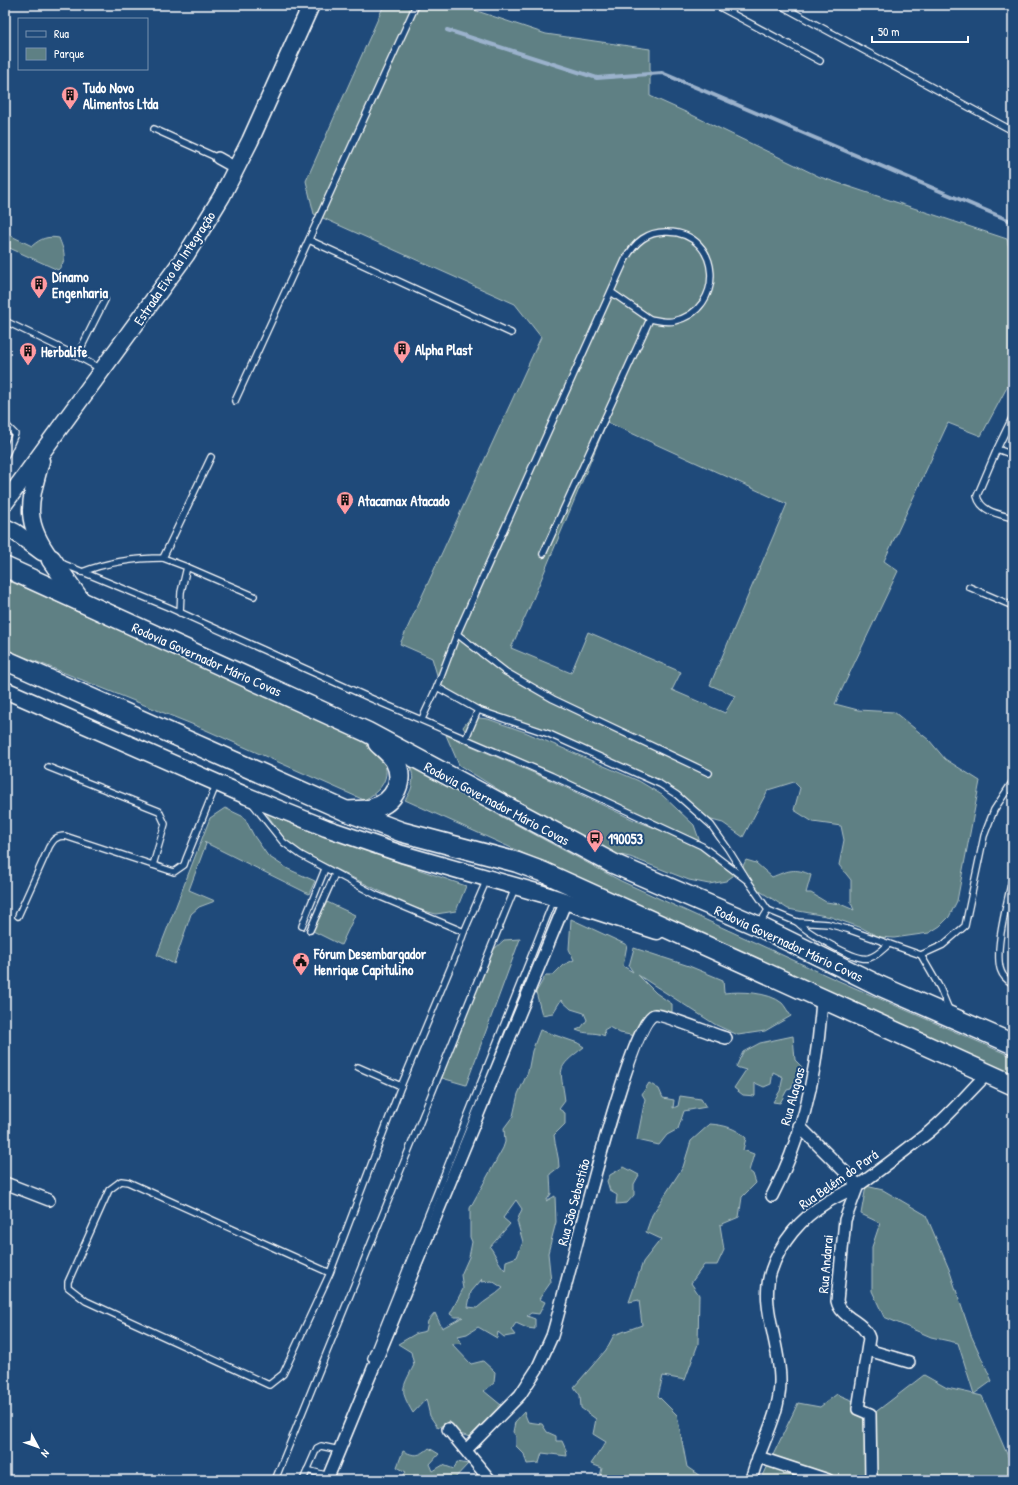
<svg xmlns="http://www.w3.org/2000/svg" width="1018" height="1485" viewBox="0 0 1018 1485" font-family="'Patrick Hand',sans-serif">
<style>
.green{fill:#5e8084;stroke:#aec0c2;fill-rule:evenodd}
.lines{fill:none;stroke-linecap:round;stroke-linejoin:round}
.stream{stroke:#9bb2cc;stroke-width:4}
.service-casing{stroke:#fff;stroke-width:8}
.minor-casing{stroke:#fff;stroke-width:14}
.secondary-casing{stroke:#fff;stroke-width:19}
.trunk-casing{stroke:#fff;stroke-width:22}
.service{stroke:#1f4a7a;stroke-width:5.5}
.minor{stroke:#1f4a7a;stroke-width:11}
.secondary{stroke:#1f4a7a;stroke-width:16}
.trunk{stroke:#1f4a7a;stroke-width:19}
.labels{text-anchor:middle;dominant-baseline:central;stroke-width:4;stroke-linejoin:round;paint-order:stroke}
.poi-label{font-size:14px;font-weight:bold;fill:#fff;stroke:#1f4a7a;text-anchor:start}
.street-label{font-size:14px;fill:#fff;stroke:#1f4a7a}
</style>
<rect width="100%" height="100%" fill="#1f4a7a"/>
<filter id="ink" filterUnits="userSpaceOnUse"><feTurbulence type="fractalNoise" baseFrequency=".025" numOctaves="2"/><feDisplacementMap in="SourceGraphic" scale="8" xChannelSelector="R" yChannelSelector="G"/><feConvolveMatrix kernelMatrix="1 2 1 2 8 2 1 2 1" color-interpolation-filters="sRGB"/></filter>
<g filter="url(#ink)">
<g class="green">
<path d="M 384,5 L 459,5 L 546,34 L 650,49 L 650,96 L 692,115 L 820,177 L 1007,239 L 1013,265 L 1013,376 L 981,436 L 948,423 L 884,561 L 898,571 L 835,704 L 858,710 L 894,712 L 929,740 L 945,759 L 980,781 L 957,901 L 949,917 L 940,926 L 929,933 L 894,938 L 879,937 L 862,928 L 831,917 L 788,909 L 755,888 L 741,870 L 726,881 L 709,884 L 689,880 L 630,857 L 593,849 L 459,765 L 446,735 L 550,780 L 634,820 L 691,842 L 741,870 L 746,860 L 756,863 L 772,877 C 787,871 795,867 811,875 L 806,893 L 811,893 L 826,902 L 840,904 L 854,910 L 851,903 L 851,880 L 839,865 L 844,840 L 841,826 L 813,822 L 794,810 L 800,788 L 794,782 L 768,790 L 743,837 L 723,823 L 700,817 L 661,786 L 538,728 L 458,699 L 440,685 L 432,658 L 400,644 L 541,337 L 515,304 L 314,214 L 306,181 ZM 607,422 L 787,504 L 710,685 L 735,696 L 725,713 L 672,690 L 681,672 L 588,632 L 571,673 L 511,648 L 530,606 Z"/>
<path d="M 5,233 L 32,246 C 41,238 48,236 59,238 C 64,251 68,259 58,270 L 5,246 Z"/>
<path d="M 5,579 L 364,740 C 392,758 395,784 364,800 L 199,727 L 5,649 Z"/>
<polygon points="471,717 488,719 525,732 639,781 662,795 694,825 701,845 607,798 515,756 469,738 463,727"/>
<path d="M 409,761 L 502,817 L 621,881 L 830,977 L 1013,1057 L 1013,1074 L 405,800 C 415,786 414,777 409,761 Z"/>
<polygon points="225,808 244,817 254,836 268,856 288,869 315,881 309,894 204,842 206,844 189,890 215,901 199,907 191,914 174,964 157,955 210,818"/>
<polygon points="266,813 307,830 466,886 456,911 436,914 414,908 299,851 289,845"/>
<polygon points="327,902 355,915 341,945 311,930"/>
<path d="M 571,919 L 627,945 L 623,966 L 633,972 L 629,966 L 634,948 L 689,966 L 723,980 L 724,993 C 740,991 769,992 782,1003 C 785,1006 788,1012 791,1016 L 765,1031 L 738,1035 L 716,1025 L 638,975 L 656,993 L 672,1004 L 672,1012 L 640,1020 L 640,1027 L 636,1036 L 620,1033 L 609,1027 L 604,1030 L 605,1036 C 593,1031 587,1035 576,1030 L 581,1028 L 587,1020 L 584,1013 L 571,1009 L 561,1000 L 553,1013 L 542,1015 L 536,992 L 546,975 L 553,975 L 563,965 L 574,960 L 569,949 Z"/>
<polygon points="520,939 466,1085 435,1076 492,951 504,940"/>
<path d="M 540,1030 L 578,1043 L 584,1047 C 554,1070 561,1067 565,1101 L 559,1109 L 565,1113 L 565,1124 L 554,1135 C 555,1147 559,1156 559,1167 L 550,1174 L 551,1194 L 546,1201 L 555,1196 L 556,1222 L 548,1253 L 551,1282 L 539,1299 L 545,1302 L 539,1314 L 531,1313 L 527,1316 L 535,1319 L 535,1329 L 527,1328 L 516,1323 L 511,1330 L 515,1335 L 504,1337 L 498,1332 L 497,1338 L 478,1327 L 467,1334 L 458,1336 L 461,1343 L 452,1344 L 471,1364 L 483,1361 L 495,1372 L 494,1383 L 484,1391 L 501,1405 L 497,1414 L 470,1437 L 460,1434 L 449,1421 L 438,1428 L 430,1416 L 426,1399 L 413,1413 C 399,1389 402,1389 414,1365 L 411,1352 L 398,1344 L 417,1333 L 426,1331 L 428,1321 L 435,1313 L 442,1328 L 463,1317 L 454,1317 L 450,1314 L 463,1289 L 461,1275 L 469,1257 L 472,1242 L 470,1237 L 470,1208 L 503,1148 L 505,1142 L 504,1128 L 513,1116 L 518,1094 L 528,1072 L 532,1051 ZM 516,1200 L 522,1209 L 517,1221 L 523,1242 L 517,1257 L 506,1261 L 505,1270 C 498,1263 496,1255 490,1247 L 510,1224 L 503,1218 ZM 482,1279 L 481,1282 L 492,1281 L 503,1288 C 495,1296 485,1300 477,1308 L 468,1307 L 471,1292 Z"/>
<polygon points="793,1036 795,1060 803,1068 802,1078 796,1079 791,1089 787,1090 780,1103 773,1102 780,1091 783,1077 773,1072 771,1084 764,1087 755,1083 755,1096 743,1095 734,1088 746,1070 736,1067 743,1052 760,1043"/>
<polygon points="649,1083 659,1089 663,1098 674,1100 673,1108 678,1106 680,1096 701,1099 706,1107 684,1111 678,1129 667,1135 659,1145 637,1140 645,1099 642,1094"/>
<path d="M 710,1124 C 724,1125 736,1128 746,1138 L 743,1150 L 754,1154 L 749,1171 L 753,1174 L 756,1183 L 742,1197 L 739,1217 L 720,1225 L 724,1250 L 717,1265 L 704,1265 L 691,1283 L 699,1295 L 698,1344 L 685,1380 L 663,1376 L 658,1396 L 677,1415 L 687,1467 L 700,1476 L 700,1480 L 599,1480 L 602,1468 L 591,1464 L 606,1442 L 593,1434 L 596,1419 L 581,1408 L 580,1395 L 574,1387 L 606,1350 L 614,1335 L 642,1325 L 639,1300 L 629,1302 L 643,1262 L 661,1239 L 646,1232 L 652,1215 L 683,1167 L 691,1141 Z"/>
<polygon points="624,1167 639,1175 634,1184 634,1195 627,1203 616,1204 617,1195 610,1191 607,1181 610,1175"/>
<polygon points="866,1186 883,1190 926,1215 949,1269 971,1335 992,1381 974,1394 982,1396 1013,1468 1013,1480 761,1480 798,1403 820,1407 837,1394 877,1411 924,1375 947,1388 974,1394 958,1343 931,1337 884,1317 872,1291 872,1247 880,1223 861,1214"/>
<polygon points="524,1412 528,1422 542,1424 547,1432 556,1436 556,1441 562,1441 566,1450 567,1456 542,1453 539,1463 527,1464 524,1454 516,1446 516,1436 513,1432 515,1422"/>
<path d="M 429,1448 L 439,1454 L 430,1464 L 433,1471 L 443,1465 L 454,1469 L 457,1462 L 468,1464 L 453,1480 L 400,1480 L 406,1472 L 397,1467 L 403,1451 C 414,1456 419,1457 429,1448 Z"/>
</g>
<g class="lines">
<polyline class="stream" points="447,30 597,78 662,73 1013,222"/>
<defs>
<g id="service">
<polyline points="716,5 820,61"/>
<polyline points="780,5 1013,131"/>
<polyline points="154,129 218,158"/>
<polyline points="309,240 511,333"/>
<path d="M 650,319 C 657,320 667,323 674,321 C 726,310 722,233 668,232 C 647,231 635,242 625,260 L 457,634 L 437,687 L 478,710 L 549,734 L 660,784 L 677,795 L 711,825 L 728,849 L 748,881"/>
<polyline points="5,321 77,356"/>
<polyline points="101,369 77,356 105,300"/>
<polyline points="235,401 416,5"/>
<polyline points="5,424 15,434 5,457"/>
<polyline points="997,449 1013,416"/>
<path d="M 1013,455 L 997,449 L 977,496 C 981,512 999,514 1013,518"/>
<polyline points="543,554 650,319 611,292"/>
<polyline points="163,558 187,567 181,592 180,613"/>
<polyline points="61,563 168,607 370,698 552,776 702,846 748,881 768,910 760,923"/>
<polyline points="187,567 254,596"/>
<path d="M 82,572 C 108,562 135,558 163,558 L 211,457"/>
<polyline points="969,587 1013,606"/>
<polyline points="457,634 506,672 553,699 709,773"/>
<polyline points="422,719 437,687"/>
<polyline points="466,738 478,710"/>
<polyline points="48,767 159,811 165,824 153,865"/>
<polyline points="252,803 283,842 301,855 376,895 464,932 457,952 401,1086 330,1273 283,1374 269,1385 86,1301 68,1287 68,1282 109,1190 121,1181 128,1182 330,1273"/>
<path d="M 1013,874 C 1009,897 993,951 1001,971 C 1003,977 1008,981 1013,984"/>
<polyline points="768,910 797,922 828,924 847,929 921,955 943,945 965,926 984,836 994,810 1013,781"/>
<path d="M 18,916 L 49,847 C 53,840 56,836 65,836 L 174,872 L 184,865 L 186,859 L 216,785"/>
<path d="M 797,922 C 807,932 855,962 869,958 C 877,956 883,949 889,944"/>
<polyline points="302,926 325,869"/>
<polyline points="310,930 335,874"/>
<polyline points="464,932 487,879"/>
<polyline points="921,955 940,988 950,1012"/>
<polyline points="358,1067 401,1086"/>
<polyline points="371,1358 554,899"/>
<polyline points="307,1470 325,1475"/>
<polyline points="275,1480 515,888"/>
<polyline points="303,1480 317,1448 321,1446 335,1449"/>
</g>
<g id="minor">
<polyline points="218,158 236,168"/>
<path d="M 799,1126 L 858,1185 L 845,1220 L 837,1301 C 841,1319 864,1321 869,1338 L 858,1409 L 870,1414 L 871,1480"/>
<polyline points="5,1183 49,1200"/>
<path d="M 772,1196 C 804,1136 818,1066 822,998"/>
<polyline points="868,1350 909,1362"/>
<polyline points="448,1429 490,1480"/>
<path d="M 466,1450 L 520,1395 L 537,1369 L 552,1336 C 565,1295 628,1024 654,1015 C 660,1013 714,1035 726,1038"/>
<polyline points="758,1457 828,1480"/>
<polyline points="327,1480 566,901"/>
<path d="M 751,1480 C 759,1447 780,1416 780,1382 C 781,1346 759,1305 771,1271 C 780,1243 801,1218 827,1202 C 837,1196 849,1191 859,1185 C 883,1168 906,1150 929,1132 C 950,1115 968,1093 987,1074"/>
</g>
<g id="secondary">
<path d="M 41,461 C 29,504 23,521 51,559"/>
<polyline points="5,503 186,255 222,196 250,141 311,5"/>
<polyline points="5,527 15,532 42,552"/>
<polyline points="5,690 247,796 326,828 402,854 543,894 657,931"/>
</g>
<g id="trunk">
<polyline points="51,559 81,602"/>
<polyline points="5,567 367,732 612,863 758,926 880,986 1013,1044"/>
<polyline points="5,660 346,811 402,832 516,862 543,872 1013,1085"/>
<path d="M 350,811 C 358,810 367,811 374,808 C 395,802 405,780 395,761 C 391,754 383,748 378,743"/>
</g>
</defs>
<use href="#service" class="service-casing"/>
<use href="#minor" class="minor-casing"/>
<use href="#secondary" class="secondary-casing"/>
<use href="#trunk" class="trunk-casing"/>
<use href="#service" class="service"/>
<use href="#minor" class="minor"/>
<use href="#secondary" class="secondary"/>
<use href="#trunk" class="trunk"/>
</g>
</g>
<defs>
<symbol id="building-pin" viewBox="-11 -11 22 30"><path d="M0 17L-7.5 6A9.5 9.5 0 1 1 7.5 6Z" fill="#ff9aa2" stroke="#1f4a7a"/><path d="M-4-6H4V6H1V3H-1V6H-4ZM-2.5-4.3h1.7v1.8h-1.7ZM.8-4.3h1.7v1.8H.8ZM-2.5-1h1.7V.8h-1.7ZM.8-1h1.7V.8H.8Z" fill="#111"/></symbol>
<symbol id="bus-pin" viewBox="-11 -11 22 30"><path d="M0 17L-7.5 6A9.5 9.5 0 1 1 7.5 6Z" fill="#ff9aa2" stroke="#1f4a7a"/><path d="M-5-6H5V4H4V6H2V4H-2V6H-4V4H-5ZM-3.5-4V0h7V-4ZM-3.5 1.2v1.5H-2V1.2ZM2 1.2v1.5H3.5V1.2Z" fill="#111"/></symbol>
<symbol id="civic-pin" viewBox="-11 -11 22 30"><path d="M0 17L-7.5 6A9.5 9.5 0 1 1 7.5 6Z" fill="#ff9aa2" stroke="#1f4a7a"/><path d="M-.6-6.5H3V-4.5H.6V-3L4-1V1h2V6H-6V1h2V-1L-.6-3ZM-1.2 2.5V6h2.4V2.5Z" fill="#111"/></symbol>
</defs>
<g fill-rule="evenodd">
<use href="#building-pin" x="60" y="85" width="20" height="27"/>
<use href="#building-pin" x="29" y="274" width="20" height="27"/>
<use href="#building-pin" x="392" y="339" width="20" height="27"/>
<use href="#building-pin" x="18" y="341" width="20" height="27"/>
<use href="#building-pin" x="335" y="490" width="20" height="27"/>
<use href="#bus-pin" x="585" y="828" width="20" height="27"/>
<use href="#civic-pin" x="291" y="951" width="20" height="27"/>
</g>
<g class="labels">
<g class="poi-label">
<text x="83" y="87">Tudo Novo<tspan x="83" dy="16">Alimentos Ltda</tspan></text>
<text x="52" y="276">Dínamo<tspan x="52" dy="16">Engenharia</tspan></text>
<text x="415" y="349">Alpha Plast</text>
<text x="41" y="351">Herbalife</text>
<text x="358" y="500">Atacamax Atacado</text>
<text x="608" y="838">190053</text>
<text x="314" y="953">Fórum Desembargador<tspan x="314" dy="16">Henrique Capitulino</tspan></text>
</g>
<g class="street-label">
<text transform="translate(174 268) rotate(-56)">Estrada Eixo da Integração</text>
<text transform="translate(207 659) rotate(24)">Rodovia Governador Mário Covas</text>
<text transform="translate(497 803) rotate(28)">Rodovia Governador Mário Covas</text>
<text transform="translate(789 943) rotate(25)">Rodovia Governador Mário Covas</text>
<text transform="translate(792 1096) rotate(-75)">Rua Alagoas</text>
<text transform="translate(838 1179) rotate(-35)">Rua Belém do Pará</text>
<text transform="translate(573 1202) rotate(-75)">Rua São Sebastião</text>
<text transform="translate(825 1264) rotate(-85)">Rua Andarai</text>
</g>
</g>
<rect width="1018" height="1485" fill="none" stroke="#1f4a7a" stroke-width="20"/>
<rect x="10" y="10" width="998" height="1465" fill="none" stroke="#fff" stroke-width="1.5" filter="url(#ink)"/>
<rect x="18" y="18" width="130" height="52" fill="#1f4a7a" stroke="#7992af"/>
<rect x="26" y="31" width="20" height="6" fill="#1f4a7a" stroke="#7992af"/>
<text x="54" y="38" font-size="12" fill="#ffffff">Rua</text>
<rect x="26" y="48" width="20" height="12" fill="#5e8084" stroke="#7992af"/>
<text x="54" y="58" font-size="12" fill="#ffffff">Parque</text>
<g transform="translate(38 1447) rotate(131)" stroke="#1f4a7a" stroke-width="3" paint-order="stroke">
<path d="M0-3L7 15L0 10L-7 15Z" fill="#ffffff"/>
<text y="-6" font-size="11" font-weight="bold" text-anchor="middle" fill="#ffffff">N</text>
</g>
<path d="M872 36v6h96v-6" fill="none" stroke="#ffffff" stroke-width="2"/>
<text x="878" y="36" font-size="12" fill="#ffffff" stroke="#1f4a7a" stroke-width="3" paint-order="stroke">50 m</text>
</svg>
